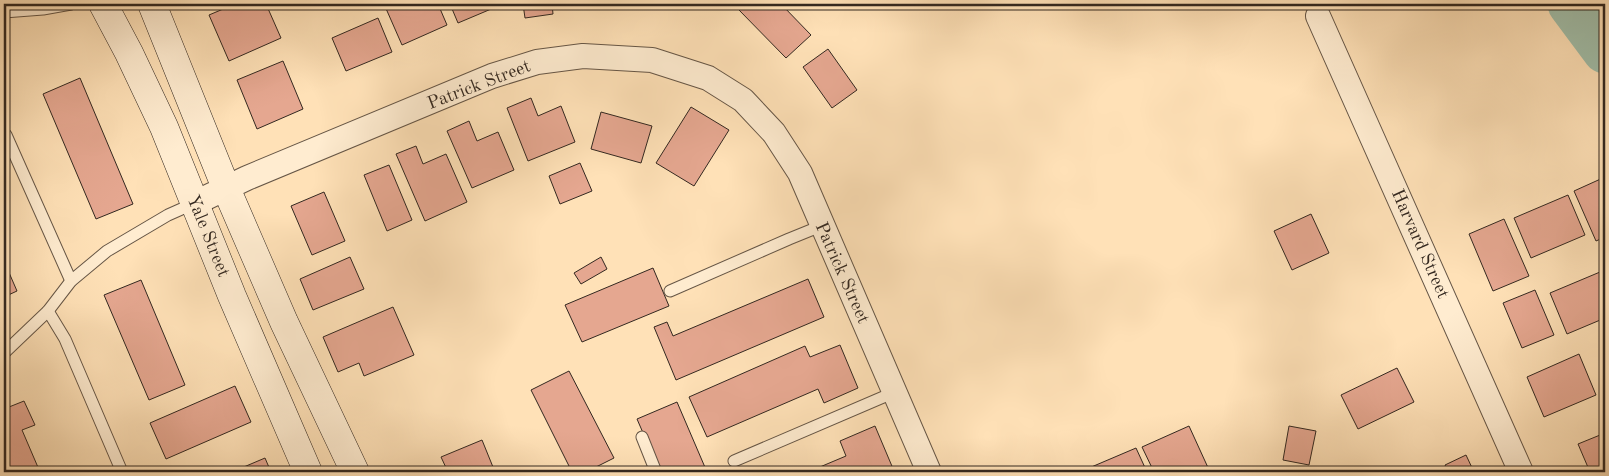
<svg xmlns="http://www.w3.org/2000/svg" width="1609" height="476" viewBox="0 0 1609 476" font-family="'Old Standard TT',serif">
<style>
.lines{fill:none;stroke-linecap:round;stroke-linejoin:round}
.river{stroke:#a1bea9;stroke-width:45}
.building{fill:#e5a790;stroke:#332820}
.service-casing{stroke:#665646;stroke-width:13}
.minor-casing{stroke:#665646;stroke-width:26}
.secondary-casing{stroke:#332820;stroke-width:29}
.service{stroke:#ffecd0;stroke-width:11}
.minor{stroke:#ffecd0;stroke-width:24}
.secondary{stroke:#ffecd0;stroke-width:28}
.labels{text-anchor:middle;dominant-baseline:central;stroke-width:4.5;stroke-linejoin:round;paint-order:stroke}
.street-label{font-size:18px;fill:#332820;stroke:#ffecd0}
</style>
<rect width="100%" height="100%" fill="#ffe1b7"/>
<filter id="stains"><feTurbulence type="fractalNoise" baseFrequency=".004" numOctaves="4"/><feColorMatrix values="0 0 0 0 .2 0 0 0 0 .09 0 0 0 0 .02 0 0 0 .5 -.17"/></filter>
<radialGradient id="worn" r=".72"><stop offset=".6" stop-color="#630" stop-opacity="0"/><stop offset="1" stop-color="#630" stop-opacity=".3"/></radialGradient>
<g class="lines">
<polyline class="river" points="1570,4 1605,51"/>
</g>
<g class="building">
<polygon points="235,4 266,4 281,38 229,61 209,15"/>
<polygon points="384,4 438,4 447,25 402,45"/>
<polygon points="450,4 503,4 458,23"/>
<polygon points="523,4 552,4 553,14 525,18"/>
<polygon points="746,4 781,4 811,35 786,58 739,10"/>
<polygon points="378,18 392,52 346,71 332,38"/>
<polygon points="828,49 857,90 832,108 803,67"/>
<polygon points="283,61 303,109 257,129 237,80"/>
<polygon points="80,78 133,204 96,219 43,94"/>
<polygon points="531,98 538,116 561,106 575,142 528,161 507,108"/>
<polygon points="691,107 729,130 694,186 656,163"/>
<polygon points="601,112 652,126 641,163 591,149"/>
<polygon points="469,121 477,141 498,132 514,170 472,188 447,131"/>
<polygon points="416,146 423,164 446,154 467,202 425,221 396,154"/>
<polygon points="580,163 592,191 560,204 549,176"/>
<polygon points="389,165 412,220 387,231 364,175"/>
<polygon points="1605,177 1605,237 1596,241 1574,191"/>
<polygon points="324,192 345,241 312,255 291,206"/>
<polygon points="1568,195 1585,235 1531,258 1514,218"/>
<polygon points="1311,214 1329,253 1292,270 1274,231"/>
<polygon points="1504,219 1529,276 1493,291 1469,234"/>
<polygon points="350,257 364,289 313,310 300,279"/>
<polygon points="601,257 607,269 581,284 574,273"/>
<polygon points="7,268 17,291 4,297 4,269"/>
<polygon points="653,268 669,306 582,342 565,305"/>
<polygon points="1600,272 1605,286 1605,318 1567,334 1550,293"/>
<polygon points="808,279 824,317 676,380 654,327 667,322 673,336"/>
<polygon points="141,280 185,385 149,400 104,295"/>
<polygon points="1535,290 1554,335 1522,348 1503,303"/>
<polygon points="393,307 414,355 364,376 359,363 338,372 323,337"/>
<polygon points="840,345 858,388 824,403 818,389 707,437 689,397 805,346 810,357"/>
<polygon points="1579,354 1596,395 1544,417 1527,377"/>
<polygon points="1397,368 1414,402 1358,429 1341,395"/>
<polygon points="569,371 614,458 586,472 572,472 531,390"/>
<polygon points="235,386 251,422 166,459 150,423"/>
<polygon points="24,401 35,425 22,430 40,472 4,472 4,409"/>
<polygon points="677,402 707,472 660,472 637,419"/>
<polygon points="875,426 894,471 808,472 846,456 840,441"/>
<polygon points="1189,426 1210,472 1154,472 1142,447"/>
<polygon points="1289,426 1316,431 1309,465 1283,460"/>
<polygon points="1605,433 1605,472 1590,472 1578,444"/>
<polygon points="482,440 495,472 448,472 441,457"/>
<polygon points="1136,448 1147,472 1091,472 1089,468"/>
<polygon points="1466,455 1474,472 1448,472 1445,465"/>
<polygon points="265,458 271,472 232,472"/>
</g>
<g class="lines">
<defs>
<g id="service">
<polyline points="4,12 43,9 71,4"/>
<polyline points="4,136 6,135 71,281"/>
<polyline points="670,291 789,239 821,226"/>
<polyline points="48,311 65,339 122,472"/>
<polyline points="4,353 48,311 71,281 107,251 168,215 195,203"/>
<polyline points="642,437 656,472"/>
<polyline points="734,461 895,392"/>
</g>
<g id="minor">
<polyline points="1318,16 1521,472"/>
<polyline points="195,203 247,178 492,76 537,62 583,56 652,60 708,78 743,100 774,133 800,173 929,472"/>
</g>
<g id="secondary">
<polyline points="103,4 129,53 164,127 232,296 308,472"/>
<polyline points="152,4 226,188 284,322 355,472"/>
</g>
</defs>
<use href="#service" class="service-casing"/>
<use href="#minor" class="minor-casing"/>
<use href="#secondary" class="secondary-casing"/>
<use href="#service" class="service"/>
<use href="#minor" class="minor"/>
<use href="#secondary" class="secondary"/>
</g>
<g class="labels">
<g class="street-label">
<text transform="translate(479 85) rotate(-21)">Patrick Street</text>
<text transform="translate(208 236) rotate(68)">Yale Street</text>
<text transform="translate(1420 244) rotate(66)">Harvard Street</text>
<text transform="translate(842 273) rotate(66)">Patrick Street</text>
</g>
</g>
<rect width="1609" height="476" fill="none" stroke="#ffe1b7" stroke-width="20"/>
<rect x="5" y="5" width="1599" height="466" fill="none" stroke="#332820" stroke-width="2.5"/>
<rect x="10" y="10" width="1589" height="456" fill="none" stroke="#332820"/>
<rect width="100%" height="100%" filter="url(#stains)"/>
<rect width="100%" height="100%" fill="url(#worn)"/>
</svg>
